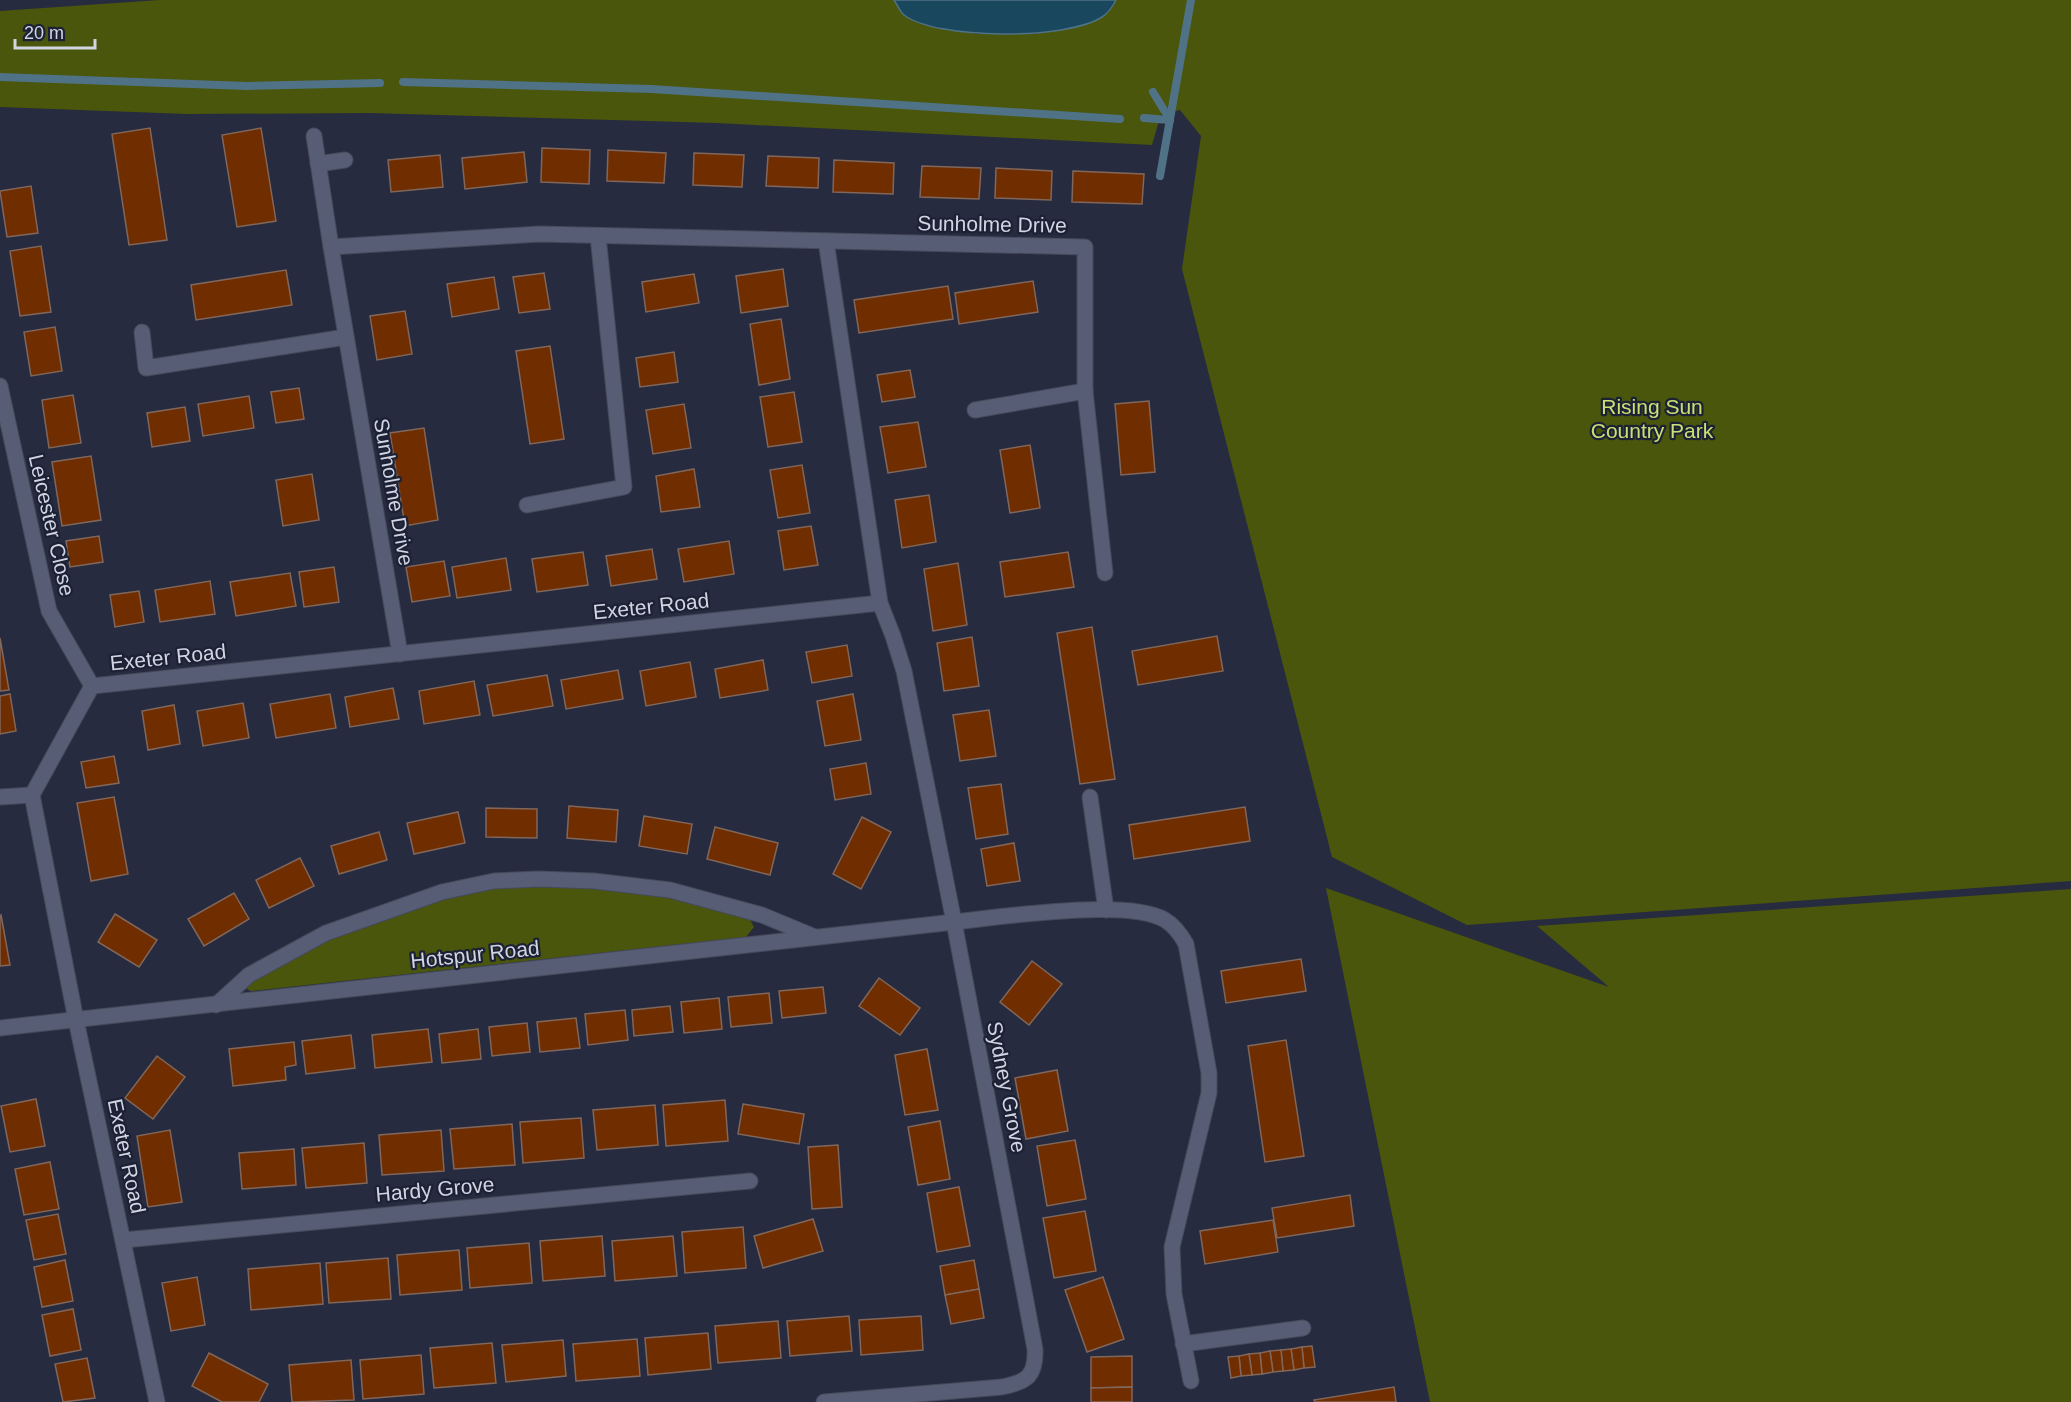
<svg xmlns="http://www.w3.org/2000/svg" width="2071" height="1402" viewBox="0 0 2071 1402" font-family="Arial,sans-serif">
<style>
.green{fill:#4a560b}
.water{fill:#18475e;stroke:#507286;stroke-width:1.5}
.lines{fill:none;stroke-linecap:round;stroke-linejoin:round}
.stream{stroke:#507286;stroke-width:8}
.building{fill:#6f2d00;stroke:#81675b;stroke-width:1.5}
.lane-casing{stroke:#45495a;stroke-width:17}
.street-casing{stroke:#45495a;stroke-width:17}
.lane{stroke:#565d74;stroke-width:15}
.street{stroke:#565d74;stroke-width:15}
.labels{text-anchor:middle;dominant-baseline:central;stroke-width:4.5;stroke-linejoin:round;paint-order:stroke}
.street-label{font-size:21px;fill:#d1d5e2;stroke:#1c2135}
.park-label{font-size:21px;fill:#c9e074;stroke:#1c2135}
</style>
<rect width="100%" height="100%" fill="#262b3f"/>
<g class="green">
<polygon points="159,0 894,0 904,15 922,22 977,34 1035,34 1114,5 1116,0 2071,0 2071,881 1467,925 1332,857 1182,269 1201,136 1180,110 1161,114 1152,145 717,123 369,113 187,114 0,107 0,11"/>
<polygon points="542,887 605,889 669,895 749,918 754,927 746,937 251,991 245,988 257,977 335,937 449,897 494,888"/>
<polygon points="1326,888 1609,987 1537,926 2071,889 2071,1402 1430,1402"/>
</g>
<path class="water" d="M 894,0 L 1116,0 C 1113,6 1107,14 1102,17 C 1067,40 937,40 904,15 C 900,12 897,4 894,0 Z"/>
<g class="lines">
<g class="stream">
<polyline points="0,77 247,86 380,83"/>
<polyline points="403,82 651,89 1120,119"/>
<polyline points="1153,92 1170,120"/>
<polyline points="1144,118 1170,120"/>
<polyline points="1160,176 1191,0"/>
</g>
</g>
<g class="building">
<polygon points="150,128 167,240 129,245 112,134"/>
<polygon points="261,128 276,221 237,227 222,135"/>
<polygon points="542,148 590,150 589,184 541,182"/>
<polygon points="608,150 666,153 664,183 607,181"/>
<polygon points="524,152 527,182 465,189 462,158"/>
<polygon points="694,153 744,155 742,187 693,185"/>
<polygon points="440,155 443,187 391,192 388,160"/>
<polygon points="768,156 819,158 818,188 766,186"/>
<polygon points="834,160 894,163 893,194 833,192"/>
<polygon points="922,166 981,168 979,199 920,197"/>
<polygon points="996,168 1052,171 1051,200 995,198"/>
<polygon points="1073,171 1144,174 1142,204 1072,202"/>
<polygon points="31,186 38,233 7,237 0,191"/>
<polygon points="41,246 51,312 20,316 10,251"/>
<polygon points="783,269 788,306 741,313 736,276"/>
<polygon points="286,270 292,305 196,320 191,285"/>
<polygon points="544,273 550,309 519,313 513,277"/>
<polygon points="694,274 699,303 646,312 642,282"/>
<polygon points="494,277 499,309 452,317 447,284"/>
<polygon points="1033,281 1038,312 959,324 955,293"/>
<polygon points="948,286 953,319 859,333 854,300"/>
<polygon points="405,311 412,354 377,360 370,316"/>
<polygon points="781,319 790,379 759,385 750,324"/>
<polygon points="55,327 62,371 31,376 24,332"/>
<polygon points="550,346 564,439 530,444 516,351"/>
<polygon points="674,352 678,382 640,387 636,358"/>
<polygon points="910,370 915,397 882,402 877,375"/>
<polygon points="299,388 304,419 276,423 271,392"/>
<polygon points="794,392 802,442 768,447 760,397"/>
<polygon points="73,395 81,443 49,448 42,400"/>
<polygon points="249,396 254,428 203,436 198,404"/>
<polygon points="1149,401 1155,472 1121,475 1115,404"/>
<polygon points="684,404 691,448 653,454 646,410"/>
<polygon points="185,407 190,441 152,447 147,413"/>
<polygon points="918,422 926,467 888,473 880,427"/>
<polygon points="424,428 438,520 405,526 390,433"/>
<polygon points="1030,445 1040,508 1010,513 1000,450"/>
<polygon points="91,456 101,520 62,526 52,462"/>
<polygon points="802,465 810,513 778,518 770,470"/>
<polygon points="694,469 700,507 661,512 656,476"/>
<polygon points="312,474 319,520 283,526 276,480"/>
<polygon points="929,495 936,542 902,548 895,500"/>
<polygon points="811,526 818,565 784,570 778,531"/>
<polygon points="99,536 103,562 70,567 66,541"/>
<polygon points="729,541 734,574 684,582 678,549"/>
<polygon points="652,549 657,579 611,586 606,556"/>
<polygon points="583,552 588,585 537,592 532,559"/>
<polygon points="1068,552 1074,587 1005,597 1000,562"/>
<polygon points="506,558 511,590 457,598 452,567"/>
<polygon points="444,561 450,596 412,602 406,567"/>
<polygon points="958,563 967,625 933,631 924,569"/>
<polygon points="334,567 339,602 304,607 299,572"/>
<polygon points="290,573 296,606 236,616 230,582"/>
<polygon points="210,581 215,614 160,622 155,590"/>
<polygon points="139,591 144,622 115,627 110,595"/>
<polygon points="1092,627 1115,779 1080,784 1057,633"/>
<polygon points="1217,636 1223,671 1138,685 1132,651"/>
<polygon points="972,637 979,686 944,691 937,643"/>
<polygon points="0,638 9,690 0,691"/>
<polygon points="847,645 852,676 812,683 806,652"/>
<polygon points="763,660 768,690 720,698 715,669"/>
<polygon points="690,662 696,697 646,706 640,671"/>
<polygon points="618,670 623,699 566,709 561,680"/>
<polygon points="547,675 553,706 493,716 487,685"/>
<polygon points="474,681 480,715 424,724 419,691"/>
<polygon points="393,688 399,719 350,727 345,697"/>
<polygon points="10,694 16,731 0,734 0,696"/>
<polygon points="330,694 336,728 276,738 270,704"/>
<polygon points="853,694 861,740 825,746 817,701"/>
<polygon points="243,703 249,738 203,746 197,711"/>
<polygon points="174,705 180,744 148,750 142,711"/>
<polygon points="989,710 996,756 960,761 953,715"/>
<polygon points="114,756 119,783 86,788 81,762"/>
<polygon points="866,763 871,794 835,800 830,769"/>
<polygon points="1001,784 1008,834 976,839 968,788"/>
<polygon points="114,797 128,874 91,881 77,803"/>
<polygon points="569,806 618,810 616,842 567,838"/>
<polygon points="1245,807 1250,841 1134,859 1129,825"/>
<polygon points="486,808 537,809 537,838 486,837"/>
<polygon points="458,812 465,843 414,854 407,823"/>
<polygon points="644,816 692,824 687,854 639,846"/>
<polygon points="862,817 891,832 861,889 833,874"/>
<polygon points="715,827 778,843 770,875 707,859"/>
<polygon points="379,832 387,860 339,874 331,846"/>
<polygon points="1014,843 1020,881 987,886 981,849"/>
<polygon points="300,858 314,886 269,908 256,880"/>
<polygon points="234,893 249,919 204,946 188,919"/>
<polygon points="115,914 157,940 139,967 98,942"/>
<polygon points="1,915 10,965 0,966 0,916"/>
<polygon points="1301,959 1306,991 1226,1003 1221,971"/>
<polygon points="1032,961 1062,984 1029,1025 1000,1002"/>
<polygon points="879,978 920,1008 900,1035 859,1006"/>
<polygon points="823,987 826,1013 782,1018 779,991"/>
<polygon points="769,993 772,1023 731,1027 728,997"/>
<polygon points="719,998 722,1029 684,1033 681,1002"/>
<polygon points="670,1006 673,1032 634,1036 632,1010"/>
<polygon points="625,1010 628,1040 588,1045 585,1014"/>
<polygon points="576,1018 580,1048 540,1052 537,1022"/>
<polygon points="527,1023 530,1052 492,1056 489,1027"/>
<polygon points="428,1029 432,1062 375,1068 372,1035"/>
<polygon points="478,1029 481,1059 442,1063 439,1034"/>
<polygon points="351,1035 355,1068 306,1074 302,1041"/>
<polygon points="1286,1040 1304,1156 1265,1162 1248,1046"/>
<polygon points="294,1042 296,1065 285,1067 286,1080 233,1086 229,1049"/>
<polygon points="927,1049 938,1110 905,1115 895,1055"/>
<polygon points="157,1056 185,1077 153,1119 125,1098"/>
<polygon points="1057,1070 1068,1131 1026,1139 1015,1078"/>
<polygon points="36,1099 45,1146 10,1152 1,1106"/>
<polygon points="725,1100 728,1141 666,1146 663,1105"/>
<polygon points="743,1104 804,1114 799,1144 738,1134"/>
<polygon points="655,1105 658,1145 597,1150 593,1110"/>
<polygon points="581,1118 584,1158 523,1163 520,1122"/>
<polygon points="940,1121 950,1179 918,1185 908,1127"/>
<polygon points="512,1124 515,1165 454,1169 450,1129"/>
<polygon points="170,1130 182,1202 148,1207 137,1136"/>
<polygon points="441,1130 444,1171 382,1175 379,1135"/>
<polygon points="1075,1140 1086,1199 1047,1206 1037,1146"/>
<polygon points="364,1143 367,1183 306,1188 302,1148"/>
<polygon points="838,1145 842,1207 812,1209 808,1147"/>
<polygon points="294,1149 296,1185 242,1189 239,1153"/>
<polygon points="50,1162 59,1209 24,1215 15,1169"/>
<polygon points="959,1187 970,1246 937,1252 927,1193"/>
<polygon points="1350,1195 1354,1226 1277,1238 1272,1208"/>
<polygon points="1085,1211 1096,1271 1054,1278 1043,1218"/>
<polygon points="58,1214 66,1254 34,1260 26,1220"/>
<polygon points="813,1219 823,1251 763,1268 754,1236"/>
<polygon points="1273,1220 1278,1252 1205,1264 1200,1231"/>
<polygon points="743,1227 746,1268 685,1273 682,1232"/>
<polygon points="602,1236 605,1276 543,1281 540,1241"/>
<polygon points="673,1236 677,1276 615,1281 612,1241"/>
<polygon points="529,1243 532,1283 470,1288 467,1248"/>
<polygon points="459,1250 462,1290 400,1295 397,1255"/>
<polygon points="388,1258 391,1299 329,1303 326,1263"/>
<polygon points="65,1260 73,1301 42,1307 34,1267"/>
<polygon points="974,1260 979,1289 945,1295 940,1266"/>
<polygon points="320,1263 323,1304 251,1310 248,1269"/>
<polygon points="197,1277 205,1325 171,1331 162,1283"/>
<polygon points="1103,1277 1124,1339 1087,1352 1065,1290"/>
<polygon points="979,1289 984,1318 951,1324 945,1295"/>
<polygon points="73,1309 81,1350 50,1356 42,1315"/>
<polygon points="849,1316 852,1351 790,1356 787,1321"/>
<polygon points="921,1316 923,1350 861,1355 859,1320"/>
<polygon points="778,1321 781,1358 718,1363 715,1326"/>
<polygon points="708,1333 711,1369 648,1375 645,1338"/>
<polygon points="637,1339 640,1376 576,1381 573,1344"/>
<polygon points="563,1340 566,1376 506,1382 502,1345"/>
<polygon points="492,1343 496,1383 434,1388 430,1348"/>
<polygon points="1312,1346 1315,1367 1304,1368 1302,1347"/>
<polygon points="1302,1347 1304,1368 1294,1370 1291,1349"/>
<polygon points="1291,1349 1294,1370 1283,1371 1281,1350"/>
<polygon points="1281,1350 1283,1371 1273,1372 1270,1351"/>
<polygon points="1270,1351 1273,1372 1262,1374 1260,1353"/>
<polygon points="209,1353 268,1384 259,1402 222,1402 192,1386"/>
<polygon points="1260,1353 1262,1374 1252,1375 1249,1354"/>
<polygon points="1249,1354 1252,1375 1241,1376 1239,1356"/>
<polygon points="421,1355 424,1394 363,1399 360,1360"/>
<polygon points="1132,1356 1132,1387 1091,1388 1091,1357"/>
<polygon points="1239,1356 1241,1376 1231,1378 1228,1357"/>
<polygon points="87,1358 95,1398 63,1402 55,1364"/>
<polygon points="351,1360 354,1400 292,1402 289,1365"/>
<polygon points="1132,1387 1132,1402 1091,1402 1091,1388"/>
<polygon points="1394,1387 1396,1402 1315,1402 1314,1400"/>
</g>
<g class="lines">
<defs>
<polyline id="lane" points="216,1005 249,975 326,933 442,892 494,881 539,879 594,881 670,890 762,915 815,937"/>
<g id="street">
<polyline points="314,136 331,247"/>
<polyline points="318,164 345,160"/>
<polyline points="142,332 146,368 346,337"/>
<polyline points="0,386 49,611 92,686"/>
<polyline points="975,410 1085,391"/>
<polyline points="527,505 624,487 598,236"/>
<polyline points="400,654 331,247 539,234 1085,247 1085,391 1105,573"/>
<polyline points="0,797 32,795"/>
<polyline points="1090,797 1106,910"/>
<path d="M 0,1028 L 954,922 C 1002,917 1127,898 1165,920 C 1175,926 1181,935 1186,944 L 1209,1073 L 1209,1093 L 1172,1247 L 1174,1294 L 1191,1381"/>
<polyline points="124,1240 750,1181"/>
<polyline points="1183,1344 1303,1328"/>
<polyline points="157,1402 76,1020 32,795 92,686 880,603"/>
<path d="M 824,1402 L 1002,1387 C 1027,1382 1036,1376 1035,1349 L 954,922 L 904,671 L 893,636 L 880,603 L 826,241"/>
</g>
</defs>
<use href="#lane" class="lane-casing"/>
<use href="#street" class="street-casing"/>
<use href="#lane" class="lane"/>
<use href="#street" class="street"/>
</g>
<g class="labels">
<g class="street-label">
<text transform="translate(992 224) rotate(1)">Sunholme Drive</text>
<text transform="translate(394 492) rotate(80)">Sunholme Drive</text>
<text transform="translate(52 525) rotate(77)">Leicester Close</text>
<text transform="translate(651 606) rotate(-6)">Exeter Road</text>
<text transform="translate(168 657) rotate(-6)">Exeter Road</text>
<text transform="translate(475 954) rotate(-6)">Hotspur Road</text>
<text transform="translate(1007 1087) rotate(79)">Sydney Grove</text>
<text transform="translate(127 1156) rotate(78)">Exeter Road</text>
<text transform="translate(435 1189) rotate(-5)">Hardy Grove</text>
</g>
<g class="park-label">
<text x="1652" y="406">Rising Sun<tspan x="1652" dy="24">Country Park</tspan></text>
</g>
</g>
<path d="M15 39v9h80v-9" fill="none" stroke="#d1d5e2" stroke-width="3"/>
<text x="24" y="39" font-size="18" fill="#d1d5e2" stroke="#1c2135" stroke-width="4.5" paint-order="stroke">20 m</text>
</svg>
